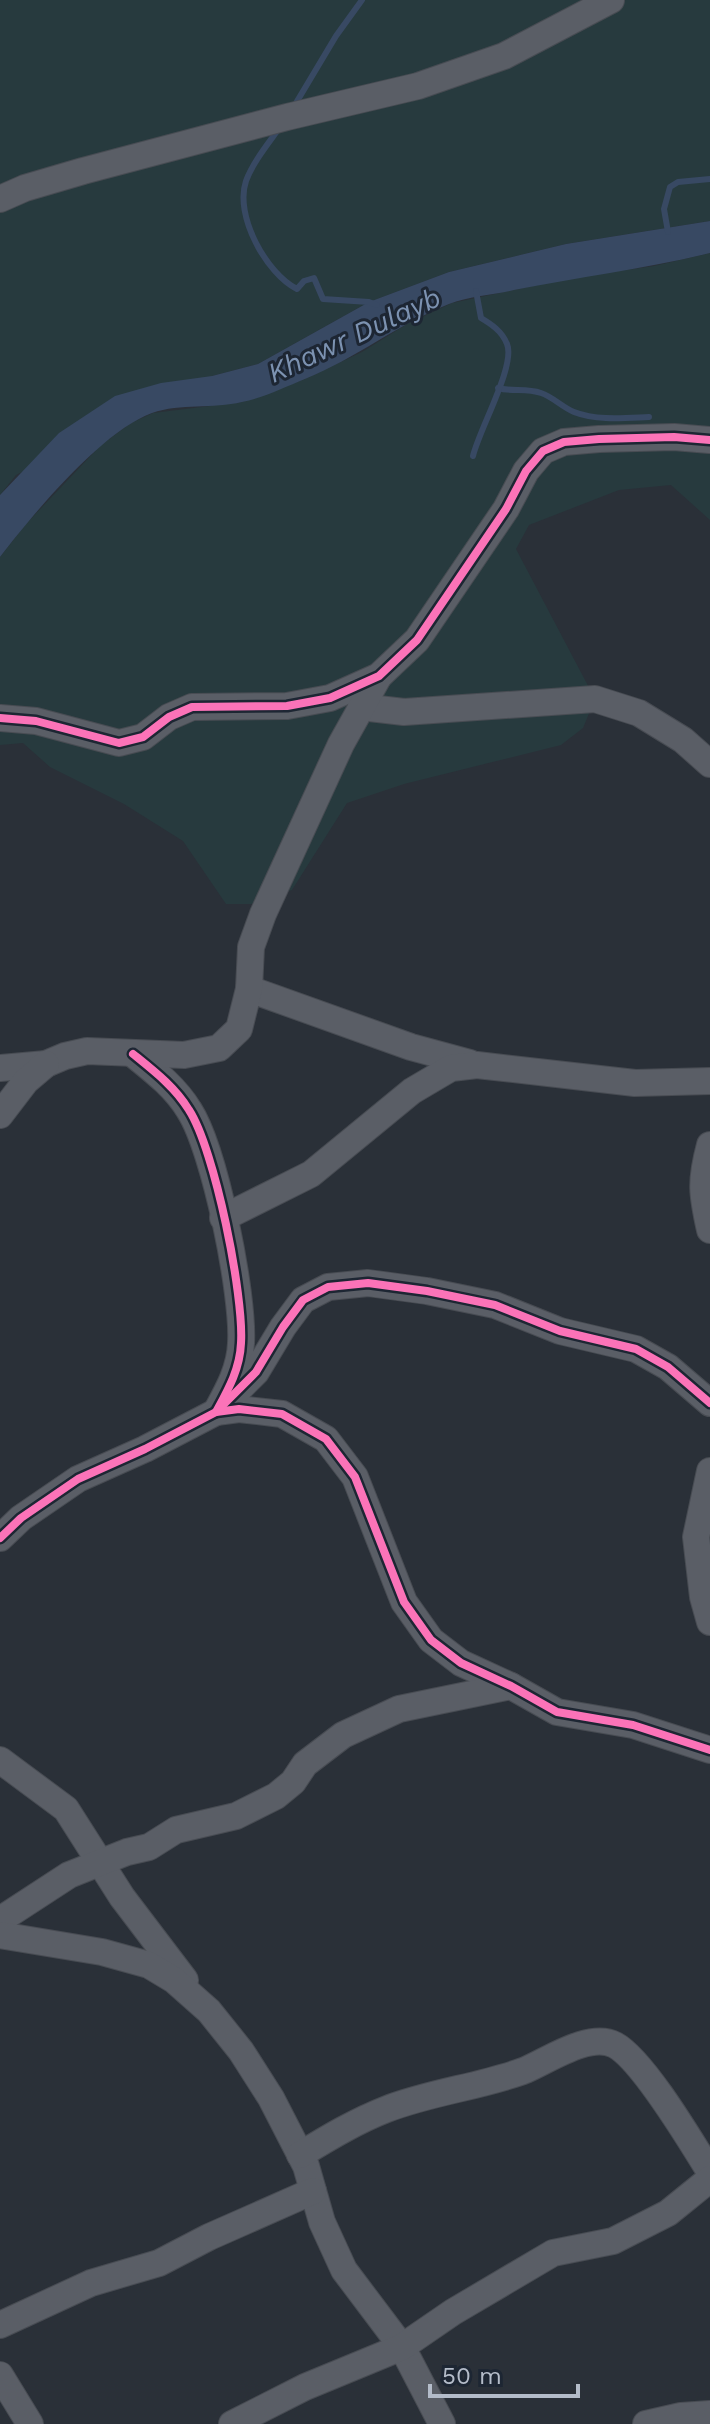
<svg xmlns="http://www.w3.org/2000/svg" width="710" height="2424" viewBox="0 0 710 2424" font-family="'Work Sans',sans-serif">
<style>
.green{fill:#273a3e}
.water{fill:#384963}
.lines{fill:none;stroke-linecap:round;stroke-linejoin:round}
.stream{stroke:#384963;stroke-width:6}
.minor-casing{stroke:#484c53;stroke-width:28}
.minor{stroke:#5a5e66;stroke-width:26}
.cycleway-casing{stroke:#1d2633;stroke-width:13}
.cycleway{stroke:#fb73b8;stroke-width:8}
.labels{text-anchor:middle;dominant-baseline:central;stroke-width:6;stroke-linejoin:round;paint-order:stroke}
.water-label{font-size:28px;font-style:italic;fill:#7c92b1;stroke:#1d2633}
</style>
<rect width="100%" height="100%" fill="#2a3038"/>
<g class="green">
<polygon points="0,0 710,0 710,221 566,244 449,272 369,302 258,364 212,376 16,475 0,495"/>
<polygon points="710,253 710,520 671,485 619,490 529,525 516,549 595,699 583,728 561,745 404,784 347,803 292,890 251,904 226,904 183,841 124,804 50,767 23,743 0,745 0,557 25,525 101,445 131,423 153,413 242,402 305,379 362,352 407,324 452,303 575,277 654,266"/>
</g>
<path class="water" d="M 710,221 L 710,253 C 645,269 579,277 514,290 C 493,295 469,296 449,304 C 398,324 355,359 305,379 C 285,387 263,398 242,402 C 213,409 181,403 152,413 C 102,431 33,514 0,557 L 0,495 L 59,433 L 115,396 L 161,383 L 212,376 L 258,364 L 369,302 L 449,272 L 566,244 Z"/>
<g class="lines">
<g class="stream">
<polyline points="293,108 336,36 362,0"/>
<path d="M 280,127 C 268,144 253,162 246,181 C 234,216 267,274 297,289 L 304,281 L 314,278 L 323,299 L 369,302 L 377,305"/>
<polyline points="668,232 664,209 670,187 678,182 710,179"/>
<path d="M 498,388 C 512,392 526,388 541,393 C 553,397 562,407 574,412 C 597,421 625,418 649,417"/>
<path d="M 473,456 C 479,430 516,365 507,344 C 502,331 491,324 481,318 L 476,291"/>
</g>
<defs>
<g id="minor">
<polyline points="0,199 25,188 83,171 287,117 418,86 504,56 611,0"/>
<polyline points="361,707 404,712 595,699 639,713 683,740 710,764"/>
<polyline points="0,718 36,721 119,743 143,737 169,717 192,707 287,706 330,698 379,676 417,640 506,509 526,471 543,451 564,442 599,439 674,437 710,440"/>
<polyline points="249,989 411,1047 470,1063"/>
<path d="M 133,1054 C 154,1071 175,1087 189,1110 C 215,1150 244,1296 241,1343 C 240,1369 228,1390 216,1412 L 239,1409 L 282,1414 L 326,1439 L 355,1477 L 404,1602 L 431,1640 L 461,1663 L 511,1686 L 557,1712 L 633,1725 L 710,1750"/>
<polyline points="0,1068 46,1064 65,1056 87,1051 184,1055 219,1048 239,1029 249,989 251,947 263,914 341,744 379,676"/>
<polyline points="0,1115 26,1081 46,1064"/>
<path d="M 710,1145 C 700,1182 702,1194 710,1230"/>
<polyline points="223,1218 311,1174 412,1091 451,1068 477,1065 635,1083 710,1081"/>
<polyline points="710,1471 696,1537 703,1597 710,1622"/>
<polyline points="0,1538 21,1518 78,1479 145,1449 216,1412 256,1372 283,1327 303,1300 328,1287 368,1283 427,1291 495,1305 560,1331 636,1349 668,1367 710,1403"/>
<polyline points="0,1760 66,1809 122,1897 185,1980"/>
<polyline points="0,1920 69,1875 127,1852 149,1847 176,1830 236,1816 276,1796 293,1782 305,1764 343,1735 399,1709 511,1686"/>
<polyline points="0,1935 102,1952 149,1965 174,1980 209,2011 241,2051 271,2098 306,2166 322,2222 344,2270 402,2347 442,2424"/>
<path d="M 300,2155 C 328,2138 356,2121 387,2109 C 431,2092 479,2087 523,2071 C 546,2062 589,2031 615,2045 C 643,2060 692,2143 710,2172"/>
<polyline points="0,2325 91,2283 159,2263 209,2237 313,2191"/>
<polyline points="0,2375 30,2424"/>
<polyline points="232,2424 305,2387 402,2347 453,2312 553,2253 613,2241 668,2213 710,2179"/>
<polyline points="646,2424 681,2416 710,2414"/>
</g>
</defs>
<use href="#minor" class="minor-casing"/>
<use href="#minor" class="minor"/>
<defs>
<g id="cycleway">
<polyline points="0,718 36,721 119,743 143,737 169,717 192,707 287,706 330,698 379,676 417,640 506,509 526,471 543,451 564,442 599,439 674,437 710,440"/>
<path d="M 133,1054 C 154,1071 175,1087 189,1110 C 215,1150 244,1296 241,1343 C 240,1369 228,1390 216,1412 L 239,1409 L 282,1414 L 326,1439 L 355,1477 L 404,1602 L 431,1640 L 461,1663 L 511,1686 L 557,1712 L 633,1725 L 710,1750"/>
<polyline points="0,1538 21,1518 78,1479 145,1449 216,1412 256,1372 283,1327 303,1300 328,1287 368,1283 427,1291 495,1305 560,1331 636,1349 668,1367 710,1403"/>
</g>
</defs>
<use href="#cycleway" class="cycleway-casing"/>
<use href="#cycleway" class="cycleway"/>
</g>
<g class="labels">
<g class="water-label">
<text transform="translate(354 335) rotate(-25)">Khawr Dulayb</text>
</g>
</g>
<path d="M430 2384v12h148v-12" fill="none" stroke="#b4bcc9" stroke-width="4"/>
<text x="442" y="2384" font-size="24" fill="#b4bcc9" stroke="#1d2633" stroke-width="6" paint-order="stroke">50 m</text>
</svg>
